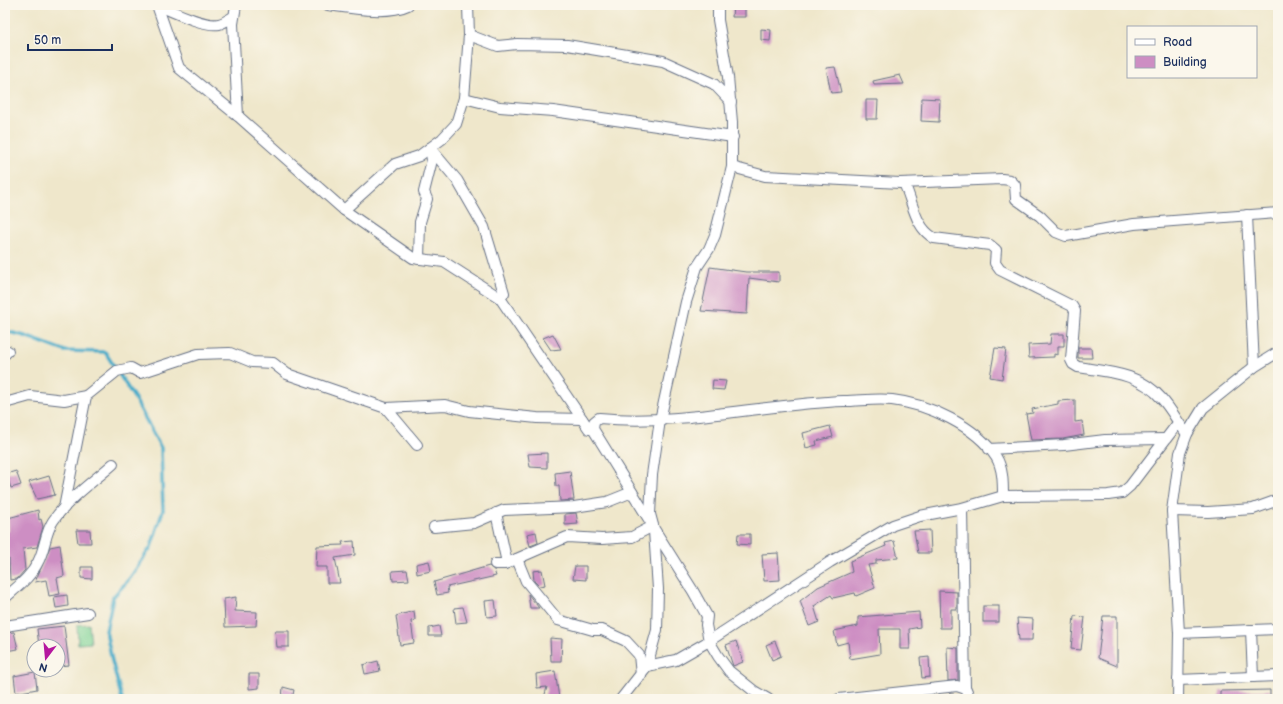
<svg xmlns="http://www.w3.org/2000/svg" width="1283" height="704" viewBox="0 0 1283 704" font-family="'Balsamiq Sans',sans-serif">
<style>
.green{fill:#7fd395;stroke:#4d817a}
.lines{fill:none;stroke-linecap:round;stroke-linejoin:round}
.stream{stroke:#4badca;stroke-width:3.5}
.building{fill:#cd8ec3}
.minor-casing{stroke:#656f84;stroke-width:12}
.minor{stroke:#fff;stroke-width:10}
</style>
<rect width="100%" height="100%" fill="#fbf7ec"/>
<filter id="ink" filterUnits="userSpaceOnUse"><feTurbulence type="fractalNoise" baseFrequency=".025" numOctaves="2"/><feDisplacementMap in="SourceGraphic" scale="8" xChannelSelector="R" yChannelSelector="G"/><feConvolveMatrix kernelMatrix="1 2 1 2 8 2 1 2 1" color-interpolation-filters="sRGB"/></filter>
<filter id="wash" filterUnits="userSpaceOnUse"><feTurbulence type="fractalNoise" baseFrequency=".012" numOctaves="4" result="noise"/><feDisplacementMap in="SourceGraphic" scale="16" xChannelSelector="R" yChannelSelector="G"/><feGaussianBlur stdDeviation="0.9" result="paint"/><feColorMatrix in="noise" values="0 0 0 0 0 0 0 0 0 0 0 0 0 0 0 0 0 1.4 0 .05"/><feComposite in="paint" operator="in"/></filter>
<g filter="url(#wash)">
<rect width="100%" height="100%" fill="#efe7cb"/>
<polygon class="green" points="89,624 91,643 78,644 77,625"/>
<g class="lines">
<polyline class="stream" points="5,331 25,336 65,351 105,352 135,399 161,448 163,510 151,547 130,578 113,597 106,631 112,661 122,699"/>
</g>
<g id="blocks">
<g class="building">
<polygon points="733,5 745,5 745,17 732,17"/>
<polygon points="761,29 771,30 770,41 761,40"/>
<polygon points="835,67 841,92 831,93 826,68"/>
<polygon points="900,75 904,84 874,85 873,81"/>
<polygon points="922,98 940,99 939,122 921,121"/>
<polygon points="866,100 878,100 877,119 866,119"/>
<polygon points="710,267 746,272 779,272 779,282 749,278 747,314 701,311"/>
<polygon points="553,334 561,349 551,350 543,338"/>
<polygon points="1051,334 1064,334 1064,346 1058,346 1058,355 1054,354 1054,357 1029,358 1028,345 1050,344"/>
<polygon points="995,348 1006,349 1002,379 990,377"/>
<polygon points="1078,348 1091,348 1092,358 1078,358"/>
<polygon points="713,380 726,381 724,390 712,389"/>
<polygon points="1075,400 1075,422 1082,421 1084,435 1063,439 1031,440 1026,414 1033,413 1032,409 1058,404 1058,401"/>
<polygon points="830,426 833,437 816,441 817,445 806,448 803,433"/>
<polygon points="547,453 547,468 530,467 528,454"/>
<polygon points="16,471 21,485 11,488 6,474"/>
<polygon points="570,471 574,500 560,501 559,486 556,486 555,473"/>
<polygon points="49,476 55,495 37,499 29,482"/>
<polygon points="38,510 39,520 41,519 43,527 37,547 23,549 25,570 17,579 10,580 9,559 5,559 5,532 9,531 8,518"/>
<polygon points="576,513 578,524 565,525 565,514"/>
<polygon points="76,530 90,530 91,543 78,543"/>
<polygon points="930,530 931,553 918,553 914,531"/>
<polygon points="536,532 538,543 530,546 527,534"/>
<polygon points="738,534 750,534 750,545 737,544"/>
<polygon points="354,541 355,555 335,558 340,583 327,583 327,567 316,567 317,546 343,545 342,542"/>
<polygon points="894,541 898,558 876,560 876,564 868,565 875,588 856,596 855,593 833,598 831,595 814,606 819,622 809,626 800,601 818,587 852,572 850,561 886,546 885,543"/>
<polygon points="60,545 64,576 57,578 60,594 49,596 46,580 35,582 50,547"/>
<polygon points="778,553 780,580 764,581 762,554"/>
<polygon points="429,561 431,571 417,574 416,564"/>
<polygon points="489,566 494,570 496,576 447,587 448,593 437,595 434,582"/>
<polygon points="575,566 586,566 586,580 573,579"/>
<polygon points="81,567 92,567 92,579 81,578"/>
<polygon points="407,570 409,580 393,581 392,571"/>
<polygon points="542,570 545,585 539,586 534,581 533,571"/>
<polygon points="939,591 957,592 957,609 951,609 951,628 940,628"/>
<polygon points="528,594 539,608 530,608"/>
<polygon points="67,595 68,606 56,608 54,597"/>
<polygon points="236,597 235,611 257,612 256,626 225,627 224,599"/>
<polygon points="495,600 497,616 487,617 485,601"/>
<rect x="983" y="606" width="16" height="16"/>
<polygon points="463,607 467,622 456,623 454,608"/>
<polygon points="414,611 415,620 411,621 414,643 400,645 396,616"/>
<polygon points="919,612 920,627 909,629 910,649 900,649 900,629 879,629 880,654 850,659 848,642 837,645 834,631 858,626 858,617"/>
<polygon points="1074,616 1085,617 1081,650 1071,649"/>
<polygon points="1103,616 1117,616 1117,666 1098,658"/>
<polygon points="1017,618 1033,619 1032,640 1019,640"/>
<polygon points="64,626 69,665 58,666 58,646 39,646 37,629"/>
<polygon points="439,626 441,636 429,636 429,628"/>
<polygon points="275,631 289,631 289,647 277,647"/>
<polygon points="14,632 18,649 5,651 5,633"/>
<polygon points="550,638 562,639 561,661 551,661"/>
<polygon points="736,641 743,662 733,666 726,645"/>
<polygon points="775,641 781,656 772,660 766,645"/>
<polygon points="947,647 958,648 958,680 948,681"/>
<polygon points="929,657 930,677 922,678 920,658"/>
<polygon points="378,661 380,671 365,674 363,665"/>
<polygon points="555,671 559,698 544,698 547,687 537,688 536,674"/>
<polygon points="35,672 37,689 16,693 14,676"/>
<polygon points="249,674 259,674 259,688 249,689"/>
<polygon points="283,687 294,690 292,699 282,699"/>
<polygon points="1270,690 1270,699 1220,699 1220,691"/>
</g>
</g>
</g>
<g filter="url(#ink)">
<use href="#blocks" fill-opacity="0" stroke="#656f84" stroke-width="1"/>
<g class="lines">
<defs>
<g id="minor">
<polyline points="157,5 179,68 238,116 344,210 413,258 444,262 500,298 589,429 593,429"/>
<path d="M 157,5 C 172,11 204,27 219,24 C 224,23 229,19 233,17"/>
<polyline points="236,5 233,24 238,116"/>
<path d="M 328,5 C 351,8 387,15 408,5"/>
<polyline points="718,5 718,20 728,77 732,122 732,167 715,235 709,249 697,267 686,302 660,420 652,475 650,514 654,529 693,591 707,616 706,625 709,641 718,656 729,671 754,691 768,699"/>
<polyline points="469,35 498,46 517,44 567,45 663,61 714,84 731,102"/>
<polyline points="464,98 500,107 553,111 733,137"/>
<polyline points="430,148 457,180 484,227 504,293 500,298"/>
<polyline points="732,167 765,176 900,183 1002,179 1010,180 1015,185 1016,199 1040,216 1056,232 1066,236 1134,224 1278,213"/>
<path d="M 904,183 C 913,202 915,228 934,238 L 990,245 L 996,250 L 995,263 L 1000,270 L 1072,306 L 1075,311 L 1071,360 L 1073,364 L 1078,367 C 1109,372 1140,373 1162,399 C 1172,410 1178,423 1187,434"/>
<polyline points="344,210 395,164 419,156 442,139 456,124 464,98 469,35 468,5"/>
<polyline points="1247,215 1254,367"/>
<polyline points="419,259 420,222 427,199 424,192 432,160 430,148"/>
<polyline points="5,354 8,351"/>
<polyline points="5,403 30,396 64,400 86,396"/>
<polyline points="417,445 386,408 445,405 469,411 537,418 582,419"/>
<polyline points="989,449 1064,445 1105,440 1165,439"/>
<polyline points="64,508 86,396 117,371 131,368 140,373 198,354 230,353 252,362 273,363 287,374 386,408"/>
<polyline points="962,508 965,688"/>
<polyline points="1172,511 1208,512 1253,509 1278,500"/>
<polyline points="496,513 507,563"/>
<path d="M 650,521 L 593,429 L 594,422 L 599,418 C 681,426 761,404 844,401 C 859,401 877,398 892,400 C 928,404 976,426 996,457 C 1003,468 1003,483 1003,496"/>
<polyline points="434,527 474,523 504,510 574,507 607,502 632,492"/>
<polyline points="517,559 526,581 558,620 593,630 602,630 626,641 639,655 641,675"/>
<polyline points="495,564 505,564 567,537 602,539 632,537 653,526"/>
<path d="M 5,598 C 17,587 31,577 38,562 C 45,549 45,533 53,521 C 68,499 93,482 113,464"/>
<polyline points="5,626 88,613"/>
<polyline points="1251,630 1253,677"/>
<polyline points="1179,633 1278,629"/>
<polyline points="647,666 657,630 658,589 654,531"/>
<polyline points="1178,680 1278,676"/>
<polyline points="621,699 647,666 676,660 709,641 830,562 893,525 920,516 962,508 1003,496 1108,495 1122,493 1130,486 1178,423"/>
<polyline points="839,699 957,686 966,689 970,699"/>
<polyline points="1178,699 1179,633 1172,511 1180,453 1187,434 1203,408 1254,367 1278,352"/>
</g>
</defs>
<use href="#minor" class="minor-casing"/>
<use href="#minor" class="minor"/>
</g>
</g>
<rect width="1283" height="704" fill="none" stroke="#fbf7ec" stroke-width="20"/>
<rect x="1127" y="26" width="130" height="52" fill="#fbf7ec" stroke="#a1a7b3"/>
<rect x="1135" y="39" width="20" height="6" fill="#ffffff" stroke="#a1a7b3"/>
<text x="1163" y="46" font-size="12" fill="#1b2f5e">Road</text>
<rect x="1135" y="56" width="20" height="12" fill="#cd8ec3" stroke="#a1a7b3"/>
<text x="1163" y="66" font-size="12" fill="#1b2f5e">Building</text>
<g transform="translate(46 658) rotate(196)"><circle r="19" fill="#fbf7ec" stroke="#a1a7b3"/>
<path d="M0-3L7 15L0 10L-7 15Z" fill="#b5179e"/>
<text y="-6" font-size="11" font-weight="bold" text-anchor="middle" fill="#1b2f5e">N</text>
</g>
<path d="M28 44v6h84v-6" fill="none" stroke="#1b2f5e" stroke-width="2"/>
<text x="34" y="44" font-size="12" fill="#1b2f5e" stroke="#fbf7ec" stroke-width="3" paint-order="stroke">50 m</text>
</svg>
